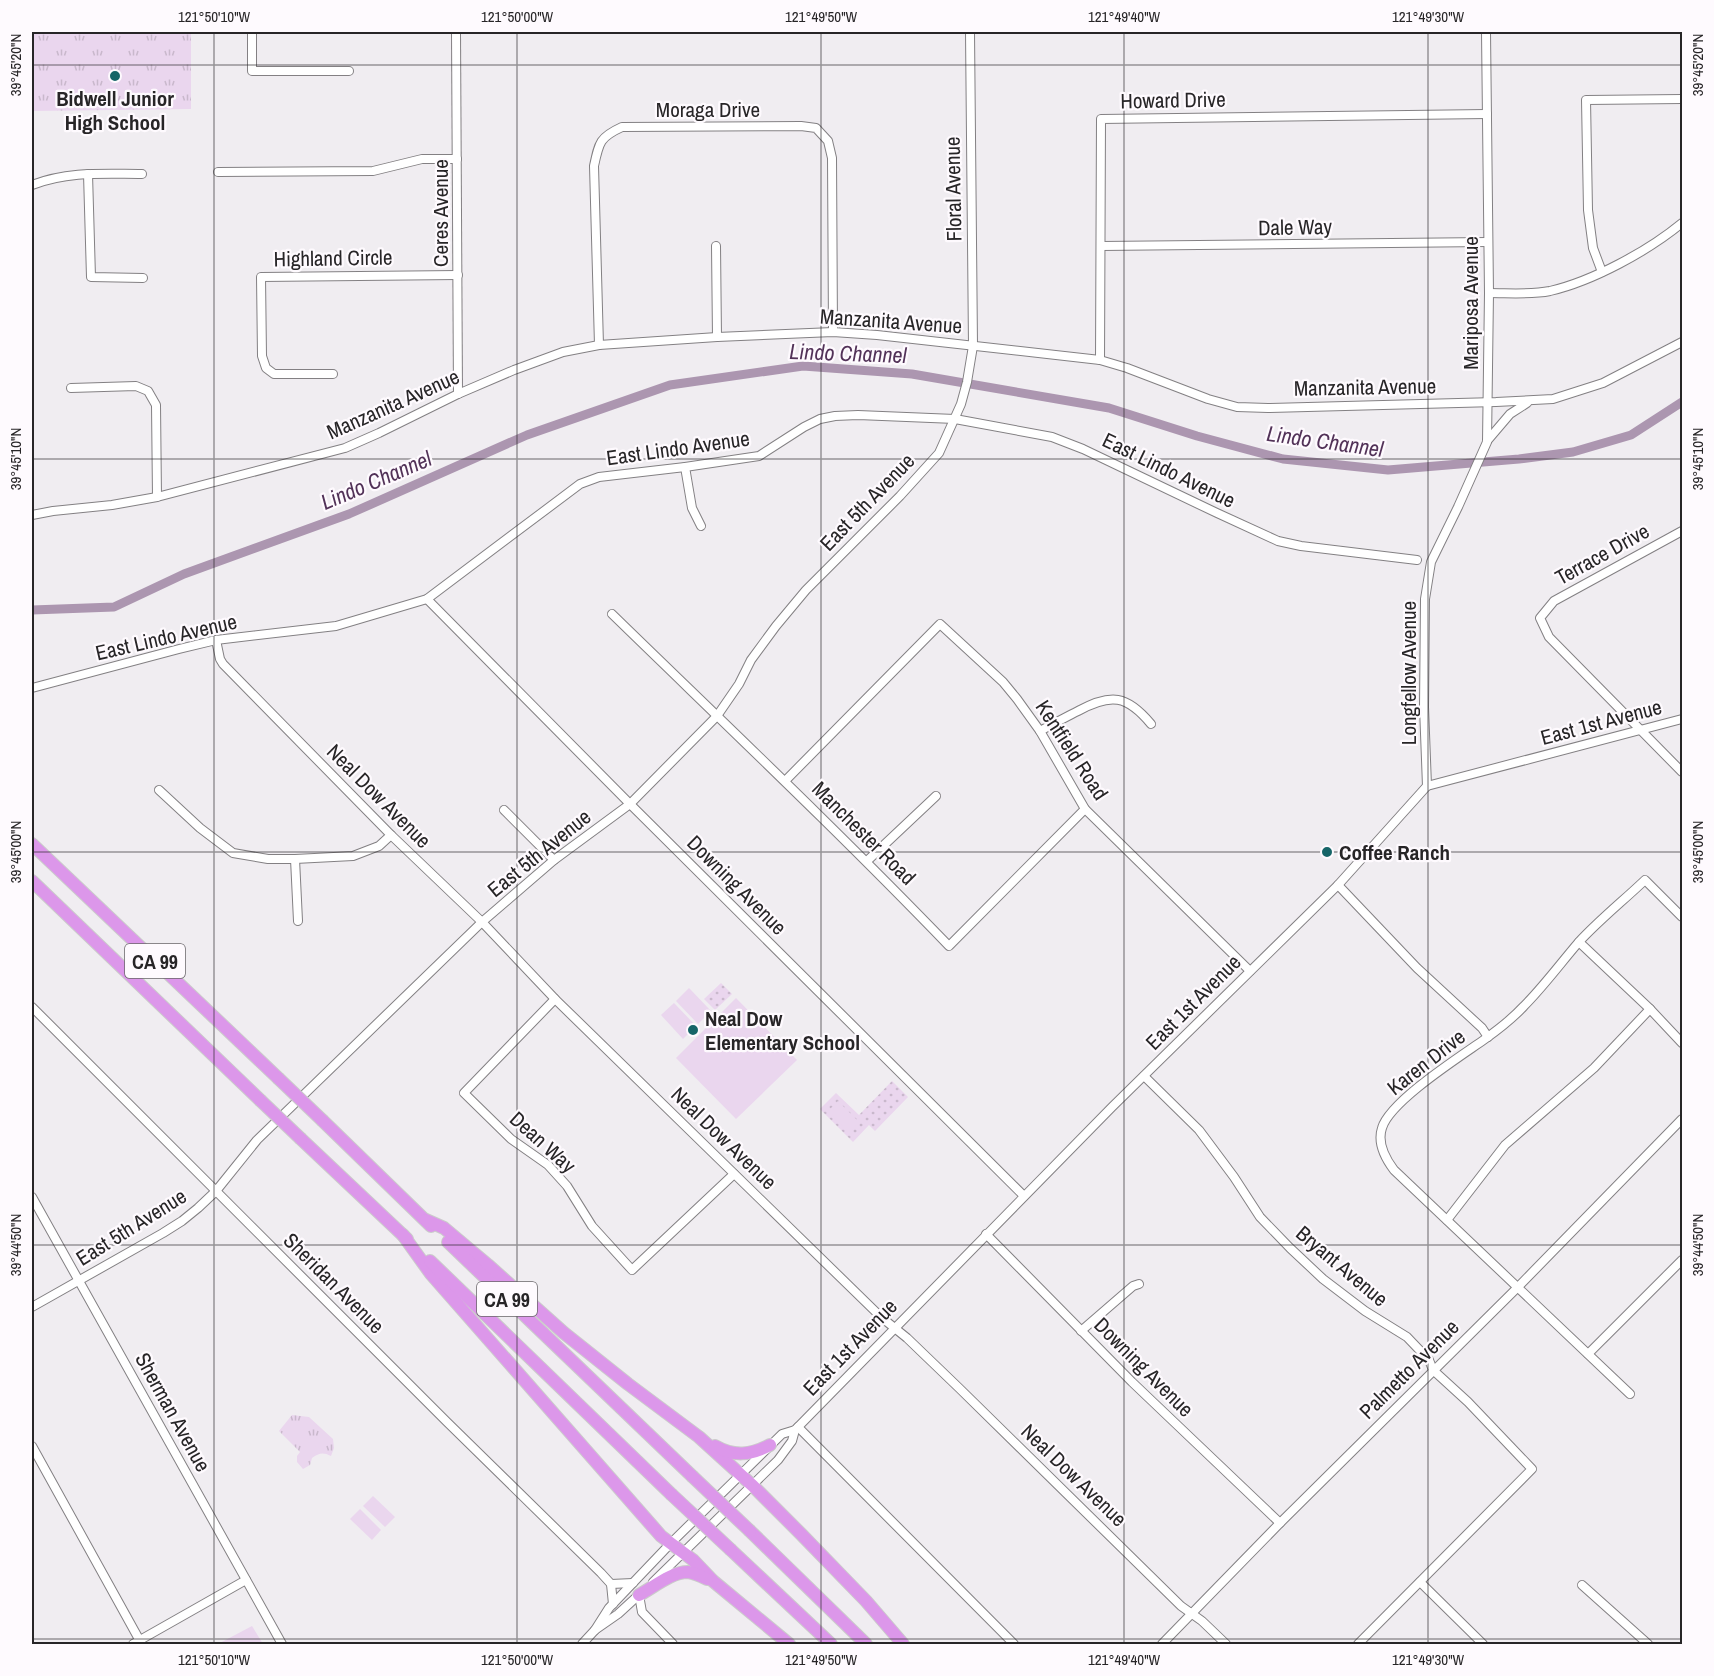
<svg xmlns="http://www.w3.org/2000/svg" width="1714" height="1676" viewBox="0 0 1714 1676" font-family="'Archivo Narrow',sans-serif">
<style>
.grass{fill:url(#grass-tufts)}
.park{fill:url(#park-dots)}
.garden{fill:#ead6ee}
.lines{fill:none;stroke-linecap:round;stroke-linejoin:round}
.canal{stroke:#ac96b0;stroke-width:9}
.minor-casing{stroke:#838083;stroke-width:10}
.highway-casing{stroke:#cbcbcb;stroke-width:14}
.minor{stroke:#fff;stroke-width:8}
.highway{stroke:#dc97ea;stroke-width:12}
.highway-bridge-casing{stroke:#cbcbcb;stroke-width:14;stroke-linecap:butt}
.highway-bridge{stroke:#dc97ea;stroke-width:12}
.ticks{fill:none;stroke:#272527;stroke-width:1.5;stroke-opacity:0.45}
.poi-dot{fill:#166568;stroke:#fefafe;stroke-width:2}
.labels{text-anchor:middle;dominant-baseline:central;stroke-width:4.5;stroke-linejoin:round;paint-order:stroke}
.shield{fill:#fefafe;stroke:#686568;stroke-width:1.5}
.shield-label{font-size:20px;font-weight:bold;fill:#272527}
.poi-label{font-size:21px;font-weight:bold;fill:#272527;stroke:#fefafe;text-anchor:start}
.street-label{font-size:21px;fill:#272527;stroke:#fefafe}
.water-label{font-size:22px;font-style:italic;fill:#523258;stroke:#fefafe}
.neatline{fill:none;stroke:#272527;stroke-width:2}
.ticks-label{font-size:15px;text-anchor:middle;fill:#272527}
</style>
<defs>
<pattern id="grass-tufts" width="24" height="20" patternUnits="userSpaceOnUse" patternTransform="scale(1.5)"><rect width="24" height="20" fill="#ead6ee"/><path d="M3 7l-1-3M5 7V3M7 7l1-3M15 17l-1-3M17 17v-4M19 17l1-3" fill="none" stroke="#c9b8cc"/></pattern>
<pattern id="park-dots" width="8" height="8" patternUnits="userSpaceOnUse" patternTransform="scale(1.5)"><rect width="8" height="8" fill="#ead6ee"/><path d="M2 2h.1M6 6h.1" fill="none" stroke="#c9b8cc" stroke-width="1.8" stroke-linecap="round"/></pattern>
</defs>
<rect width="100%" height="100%" fill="#f0edf1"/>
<g class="grass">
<polygon points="32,32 191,32 191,109 32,111"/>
<path d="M 292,1415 L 309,1417 L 333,1439 L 334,1448 L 331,1456 C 323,1452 319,1453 312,1458 L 310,1465 L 303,1469 L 297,1462 L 297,1456 L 300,1452 L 279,1431 Z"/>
</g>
<g class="park">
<polygon points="721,983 732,994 715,1010 704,999"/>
<polygon points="892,1081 908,1097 875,1131 869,1125 853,1142 820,1109 836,1093 859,1115"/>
</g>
<g class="garden">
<polygon points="689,988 711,1011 698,1024 676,1001"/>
<polygon points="736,998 797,1060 736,1119 676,1058"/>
<polygon points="674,1003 696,1026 683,1039 661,1015"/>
<polygon points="838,1101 859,1122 849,1133 828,1111"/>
<polygon points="373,1496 395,1517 385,1527 363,1506"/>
<polygon points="360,1509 381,1530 372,1540 350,1519"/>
<polygon points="252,1626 263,1644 218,1644"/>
</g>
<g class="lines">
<polyline class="canal" points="32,610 114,607 184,574 349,514 527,435 670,385 803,366 912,374 1109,408 1197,436 1283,459 1388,470 1519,459 1573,452 1631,435 1682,402"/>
<defs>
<g id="minor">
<polyline points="252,32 252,71 349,71"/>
<polyline points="456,32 458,394"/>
<polyline points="218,172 373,171 422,159 457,159"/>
<polyline points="88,174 91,277 143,278"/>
<path d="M 32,185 C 69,171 103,174 142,174"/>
<polyline points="716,246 717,337"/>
<polyline points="1101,246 1488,242"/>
<polyline points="1602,272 1593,248 1588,210 1586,100 1682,99"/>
<path d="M 1489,293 C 1509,293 1530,295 1550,291 C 1593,281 1648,251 1682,223"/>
<path d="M 599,345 L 594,166 C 599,142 600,137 622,127 L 801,126 L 816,128 L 828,141 L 832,158 L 833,332"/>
<polyline points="1100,360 1101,119 1487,114"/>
<polyline points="333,374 274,374 266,368 262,356 261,277 458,275"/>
<polyline points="71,388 136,386 148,391 156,405 157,497"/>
<polyline points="1487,441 1510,414 1527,403"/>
<polyline points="685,467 692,508 701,526"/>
<polyline points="32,515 53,511 112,505 157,497 345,448 379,433 458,394 514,370 563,352 599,345 717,337 833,332 877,335 1100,360 1127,368 1208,399 1237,407 1268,408 1496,402 1553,399 1603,383 1682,342"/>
<polyline points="1682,531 1554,601 1540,618 1549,637 1682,772"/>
<polyline points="427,599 630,804 1024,1196"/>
<path d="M 612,614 C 725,724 839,832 949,946 L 1085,809"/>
<polyline points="216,640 220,659 223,664 391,835 482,922 555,999 881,1317 907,1338 959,1388 1181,1606 1202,1621 1226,1644"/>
<polyline points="32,688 179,649 216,640 336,626 427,599 580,484 599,477 685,467 759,456 804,427 820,419 835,416 858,415 955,419 1052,437 1083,449 1217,513 1278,541 1301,546 1417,560"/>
<path d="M 1040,731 C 1053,724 1066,717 1078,711 C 1111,693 1127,695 1151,724"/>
<polyline points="786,780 940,624 1003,682 1017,699 1040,731 1085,809 1250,971"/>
<polyline points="1427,786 1424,707 1425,599 1431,562 1458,507 1487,442 1489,293 1486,32"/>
<polyline points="159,790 200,828 233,853 268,859 295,859 353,856 379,846 391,835"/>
<polyline points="504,810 554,860"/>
<polyline points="295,859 298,921"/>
<polyline points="867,861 936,796"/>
<polyline points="1338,885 1417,968 1482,1028 1488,1037"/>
<polyline points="1579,942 1650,1009 1682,1043"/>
<polyline points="555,999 464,1093 511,1139 548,1165 567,1186 592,1226 632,1270 734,1174"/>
<polyline points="32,1007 447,1422 601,1573 611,1584 613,1604"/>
<polyline points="1144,1076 1199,1130 1234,1177 1260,1217 1290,1248 1323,1279 1365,1311 1407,1337 1429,1360 1433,1370 1468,1402 1532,1469 1358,1644"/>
<polyline points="32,1197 282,1644"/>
<polyline points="1447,1220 1505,1145 1594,1068 1650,1009"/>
<polyline points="986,1234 1132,1382 1280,1523"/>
<polyline points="32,1307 163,1233 182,1221 198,1208 216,1191 257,1140 482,922 554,860 630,804 717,716 739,684 751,660 776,626 806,590 900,496 939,453 961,404 967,382 973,346 970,32"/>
<polyline points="1081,1331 1133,1286 1139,1284"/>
<polyline points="1588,1354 1682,1260"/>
<path d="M 1630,1394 L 1394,1170 C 1385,1158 1377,1143 1382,1128 C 1390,1101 1461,1056 1485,1039 C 1499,1029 1513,1018 1524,1006 C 1543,987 1560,964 1578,943 C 1598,921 1623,901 1645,880 L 1682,917"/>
<polyline points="798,1427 1014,1644"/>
<polyline points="32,1446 140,1641"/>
<polyline points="653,1582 778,1460 792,1441 795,1430"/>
<polyline points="1420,1582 1483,1644"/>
<polyline points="611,1584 633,1583"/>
<polyline points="1582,1585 1648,1644"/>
<polyline points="639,1595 642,1612 673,1644"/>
<polyline points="595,1630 609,1608 671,1543 782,1434 795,1430 798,1427 1112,1107 1338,885 1427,786 1682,719"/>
<polyline points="133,1644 246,1580"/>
<polyline points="582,1644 595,1630 618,1614 642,1592"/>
<polyline points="1162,1644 1280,1523 1518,1287 1682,1119"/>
</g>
<g id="highway">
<polyline points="32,844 278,1078"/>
<polyline points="32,881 260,1100"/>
<polyline points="323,1121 431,1226"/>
<polyline points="301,1139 407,1239"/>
<polyline points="426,1220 444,1228 488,1265 564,1333 628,1384 699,1437 753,1486 801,1534 866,1601 903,1644"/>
<polyline points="403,1235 431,1274 661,1536 693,1560 713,1581 789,1644"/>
<polyline points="448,1242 692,1476"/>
<polyline points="430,1261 671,1494"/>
<path d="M 715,1446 C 734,1457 751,1455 770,1445"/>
<polyline points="750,1531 866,1644"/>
<polyline points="731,1550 831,1644"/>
<path d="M 639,1595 C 654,1587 671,1572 688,1572 C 695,1573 701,1576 707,1579"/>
</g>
</defs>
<use href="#minor" class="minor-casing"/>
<use href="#highway" class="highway-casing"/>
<use href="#minor" class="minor"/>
<use href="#highway" class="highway"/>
<defs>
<g id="highway-bridge">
<polyline points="278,1078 323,1121"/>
<polyline points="260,1100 301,1139"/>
<polyline points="692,1476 750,1531"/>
<polyline points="671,1494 731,1550"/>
</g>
</defs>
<use href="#highway-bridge" class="highway-bridge-casing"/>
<use href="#highway-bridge" class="highway-bridge"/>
</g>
<path class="ticks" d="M 214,32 L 214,1644M 517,32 L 517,1644M 821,32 L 821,1644M 1124,32 L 1124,1644M 1428,32 L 1428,1644M 32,65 L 1682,65M 32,459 L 1682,459M 32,852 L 1682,852M 32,1245 L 1682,1245M 32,1639 L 1682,1639"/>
<g class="poi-dot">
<circle cx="115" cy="76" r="6"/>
<circle cx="1327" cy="852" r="6"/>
<circle cx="693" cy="1030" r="6"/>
</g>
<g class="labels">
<g class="shield">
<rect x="125" y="944" width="60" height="34" rx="4.5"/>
<rect x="477" y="1282" width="60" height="34" rx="4.5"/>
</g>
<g class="shield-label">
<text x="155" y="961">CA 99</text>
<text x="507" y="1299">CA 99</text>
</g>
<g class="poi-label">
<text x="115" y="98" text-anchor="middle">Bidwell Junior<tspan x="115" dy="24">High School</tspan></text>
<text x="1339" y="852">Coffee Ranch</text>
<text x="705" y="1018">Neal Dow<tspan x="705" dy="24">Elementary School</tspan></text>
</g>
<g class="street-label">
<text transform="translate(1173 100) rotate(-1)">Howard Drive</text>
<text x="708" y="109">Moraga Drive</text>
<text transform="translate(953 189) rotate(-91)">Floral Avenue</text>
<text transform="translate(440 213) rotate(-90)">Ceres Avenue</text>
<text transform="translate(1295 227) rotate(-1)">Dale Way</text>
<text transform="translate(333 258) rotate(-1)">Highland Circle</text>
<text transform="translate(1470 303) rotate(-90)">Mariposa Avenue</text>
<text transform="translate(891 321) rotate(4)">Manzanita Avenue</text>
<text transform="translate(1365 387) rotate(-1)">Manzanita Avenue</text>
<text transform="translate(393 404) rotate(-24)">Manzanita Avenue</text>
<text transform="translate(678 448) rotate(-8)">East Lindo Avenue</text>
<text transform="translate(1169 470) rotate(26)">East Lindo Avenue</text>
<text transform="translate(867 502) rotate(-46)">East 5th Avenue</text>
<text transform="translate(1602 554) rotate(-29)">Terrace Drive</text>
<text transform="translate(166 637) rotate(-13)">East Lindo Avenue</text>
<text transform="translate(1408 673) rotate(-90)">Longfellow Avenue</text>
<text transform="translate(1601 722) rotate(-15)">East 1st Avenue</text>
<text transform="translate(1072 750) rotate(57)">Kentfield Road</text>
<text transform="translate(379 796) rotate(45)">Neal Dow Avenue</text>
<text transform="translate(864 833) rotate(45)">Manchester Road</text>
<text transform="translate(539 853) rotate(-39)">East 5th Avenue</text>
<text transform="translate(737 885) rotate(45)">Downing Avenue</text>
<text transform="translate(1193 1002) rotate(-45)">East 1st Avenue</text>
<text transform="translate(1426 1062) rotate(-38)">Karen Drive</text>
<text transform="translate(724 1138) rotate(44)">Neal Dow Avenue</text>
<text transform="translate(543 1142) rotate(42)">Dean Way</text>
<text transform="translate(131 1227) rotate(-32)">East 5th Avenue</text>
<text transform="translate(1342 1266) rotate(40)">Bryant Avenue</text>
<text transform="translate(334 1283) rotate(45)">Sheridan Avenue</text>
<text transform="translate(850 1347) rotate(-46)">East 1st Avenue</text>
<text transform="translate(1144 1367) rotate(45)">Downing Avenue</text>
<text transform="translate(1409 1369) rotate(-45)">Palmetto Avenue</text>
<text transform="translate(173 1412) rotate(61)">Sherman Avenue</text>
<text transform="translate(1074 1475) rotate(44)">Neal Dow Avenue</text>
</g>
<g class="water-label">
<text transform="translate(848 353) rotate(2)">Lindo Channel</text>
<text transform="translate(1325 441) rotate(8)">Lindo Channel</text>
<text transform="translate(376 480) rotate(-23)">Lindo Channel</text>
</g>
</g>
<rect width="1714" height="1676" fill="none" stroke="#fefafe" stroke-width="66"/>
<rect x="33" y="33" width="1648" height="1610" class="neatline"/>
<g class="ticks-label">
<text x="214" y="22">121°50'10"W</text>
<text x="517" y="22">121°50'00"W</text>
<text x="821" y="22">121°49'50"W</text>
<text x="1124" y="22">121°49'40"W</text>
<text x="1428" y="22">121°49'30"W</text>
<text transform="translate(16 65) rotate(-90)" y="5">39°45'20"N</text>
<text transform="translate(1698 65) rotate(-90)" y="5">39°45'20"N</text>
<text transform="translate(16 459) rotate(-90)" y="5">39°45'10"N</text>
<text transform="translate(1698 459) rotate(-90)" y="5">39°45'10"N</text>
<text transform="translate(16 852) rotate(-90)" y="5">39°45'00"N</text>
<text transform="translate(1698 852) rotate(-90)" y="5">39°45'00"N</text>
<text transform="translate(16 1245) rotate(-90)" y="5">39°44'50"N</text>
<text transform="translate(1698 1245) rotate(-90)" y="5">39°44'50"N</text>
<text x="214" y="1665">121°50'10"W</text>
<text x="517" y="1665">121°50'00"W</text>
<text x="821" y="1665">121°49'50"W</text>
<text x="1124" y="1665">121°49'40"W</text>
<text x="1428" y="1665">121°49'30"W</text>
</g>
</svg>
